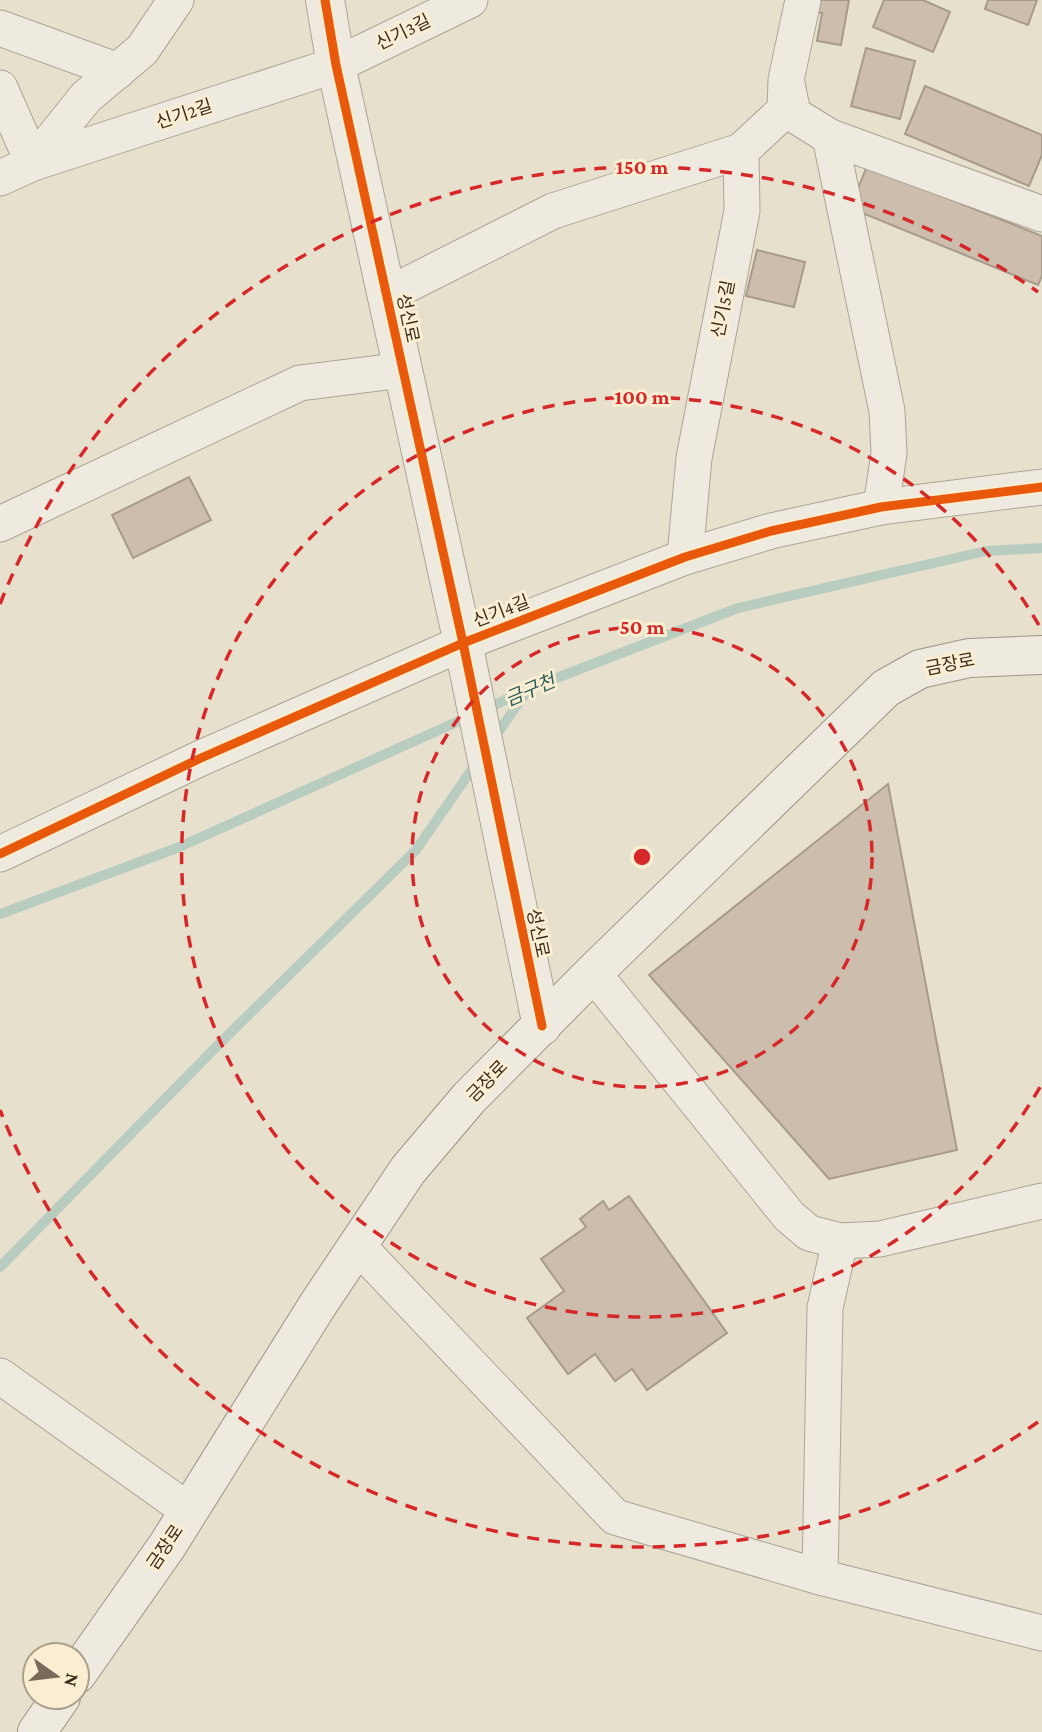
<svg xmlns="http://www.w3.org/2000/svg" width="1042" height="1732" viewBox="0 0 1042 1732" font-family="'Crimson Pro','Noto Sans KR',serif">
<style>
.lines{fill:none;stroke-linecap:round;stroke-linejoin:round}
.stream{stroke:#b8ccc0;stroke-width:10}
.building{fill:#ccbdad;stroke:#a89b8c;stroke-width:2}
.minor-casing{stroke:#aca496;stroke-width:37}
.tertiary-casing{stroke:#aca496;stroke-width:40}
.secondary-casing{stroke:#9c9486;stroke-width:40}
.minor{stroke:#efeadf;stroke-width:35}
.tertiary{stroke:#efeadf;stroke-width:38}
.secondary{stroke:#efeadf;stroke-width:38}
.cycleway-casing{stroke:#f9eed2;stroke-width:13}
.cycleway{stroke:#e8590c;stroke-width:9}
.ring{fill:none;stroke:#d62828;stroke-width:3.5;stroke-dasharray:12 9}
.labels{text-anchor:middle;dominant-baseline:central;stroke-width:6;stroke-linejoin:round;paint-order:stroke}
.street-label{font-size:18px;fill:#3c2c1c;stroke:#f9eed2}
.water-label{font-size:19px;font-style:italic;fill:#2a5e5a;stroke:#f9eed2}
.centre{fill:#d62828;stroke:#f9eed2;stroke-width:3.5}
.ring-label{font-size:21px;text-anchor:middle;font-weight:bold;fill:#d62828;stroke:#f9eed2;stroke-width:6;stroke-linejoin:round;paint-order:stroke}
</style>
<rect width="100%" height="100%" fill="#e7e0cd"/>
<g class="lines">
<g class="stream">
<polyline points="484,710 528,689 738,608 986,551 1042,548"/>
<polyline points="494,738 527,691"/>
<polyline points="0,914 177,848 470,716"/>
<polyline points="0,1267 223,1040 416,850 477,762"/>
</g>
</g>
<g class="building">
<polygon points="814,0 849,0 841,45 817,41 822,13 812,11"/>
<polygon points="884,0 923,0 950,12 933,52 873,27"/>
<polygon points="988,0 1037,0 1028,25 985,9"/>
<polygon points="866,48 915,61 900,119 851,106"/>
<polygon points="925,86 1042,135 1042,155 1029,186 905,134"/>
<polygon points="867,166 1042,236 1042,276 1038,285 850,208"/>
<polygon points="757,250 805,262 794,307 746,296"/>
<polygon points="189,477 211,520 133,558 112,515"/>
<polygon points="888,784 957,1150 829,1179 649,975"/>
<polygon points="629,1196 727,1333 647,1390 632,1369 615,1381 595,1354 568,1374 527,1318 564,1291 541,1259 586,1227 580,1219 603,1201 609,1210"/>
</g>
<g class="lines">
<defs>
<g id="minor">
<polyline points="0,28 118,71"/>
<polyline points="787,83 793,114 830,137 1042,214"/>
<polyline points="0,88 33,163 86,97 142,50 176,0"/>
<polyline points="830,137 887,411 889,453 881,507"/>
<polyline points="0,178 33,163 336,65 470,0"/>
<polyline points="387,295 553,211 741,151"/>
<polyline points="0,524 300,383 403,370"/>
<polyline points="685,557 694,458 742,211 741,151 785,110 786,80 803,0"/>
<polyline points="0,854 201,758 463,643 685,557 771,531 881,507 1042,487"/>
<polyline points="593,973 789,1216 809,1233 840,1241 880,1239 1042,1201"/>
<polyline points="357,1245 615,1517 820,1577 1042,1633"/>
<polyline points="0,1376 189,1511"/>
<polyline points="820,1577 825,1308 840,1241"/>
</g>
<polyline id="tertiary" points="325,0 336,65 463,643 542,1026"/>
<g id="secondary">
<polyline points="77,1674 167,1546 317,1306 408,1170 469,1098 593,973 886,688 920,669 969,658 1042,655"/>
<polyline points="37,1732 61,1697"/>
</g>
</defs>
<use href="#minor" class="minor-casing"/>
<use href="#tertiary" class="tertiary-casing"/>
<use href="#secondary" class="secondary-casing"/>
<use href="#minor" class="minor"/>
<use href="#tertiary" class="tertiary"/>
<use href="#secondary" class="secondary"/>
<defs>
<g id="cycleway">
<polyline points="325,0 336,65 463,643 542,1026"/>
<polyline points="0,854 201,758 463,643 685,557 771,531 881,507 1042,487"/>
</g>
</defs>
<use href="#cycleway" class="cycleway-casing"/>
<use href="#cycleway" class="cycleway"/>
</g>
<g class="ring">
<circle cx="642" cy="857" r="230"/>
<path d="M1040 1087A460 460 0 1 1 1040 627"/>
<path d="M1038 1422A690 690 0 0 1 0 1110M0 604A690 690 0 0 1 1038 292"/>
</g>
<g class="labels">
<g class="street-label">
<text transform="translate(403 32) rotate(-26)">신기3길</text>
<text transform="translate(184 114) rotate(-18)">신기2길</text>
<text transform="translate(723 309) rotate(-79)">신기5길</text>
<text transform="translate(408 318) rotate(78)">성신로</text>
<text transform="translate(501 611) rotate(-21)">신기4길</text>
<text transform="translate(950 664) rotate(-11)">금장로</text>
<text transform="translate(538 933) rotate(78)">성신로</text>
<text transform="translate(487 1081) rotate(-46)">금장로</text>
<text transform="translate(165 1547) rotate(-56)">금장로</text>
</g>
<g class="water-label">
<text transform="translate(530 690) rotate(-23)">금구천</text>
</g>
</g>
<circle cx="642" cy="857" r="10" class="centre"/>
<g class="ring-label">
<text x="642" y="174">150 m</text>
<text x="642" y="404">100 m</text>
<text x="642" y="634">50 m</text>
</g>
<g transform="translate(56 1676) rotate(104)"><circle r="33" fill="#f9eed2" stroke="#ada089" stroke-width="2"/>
<path d="M0-5L12 26L0 18L-12 26Z" fill="#786b5a"/>
<text y="-10" font-size="19" font-weight="bold" text-anchor="middle" fill="#3c2c1c">N</text>
</g>
</svg>
